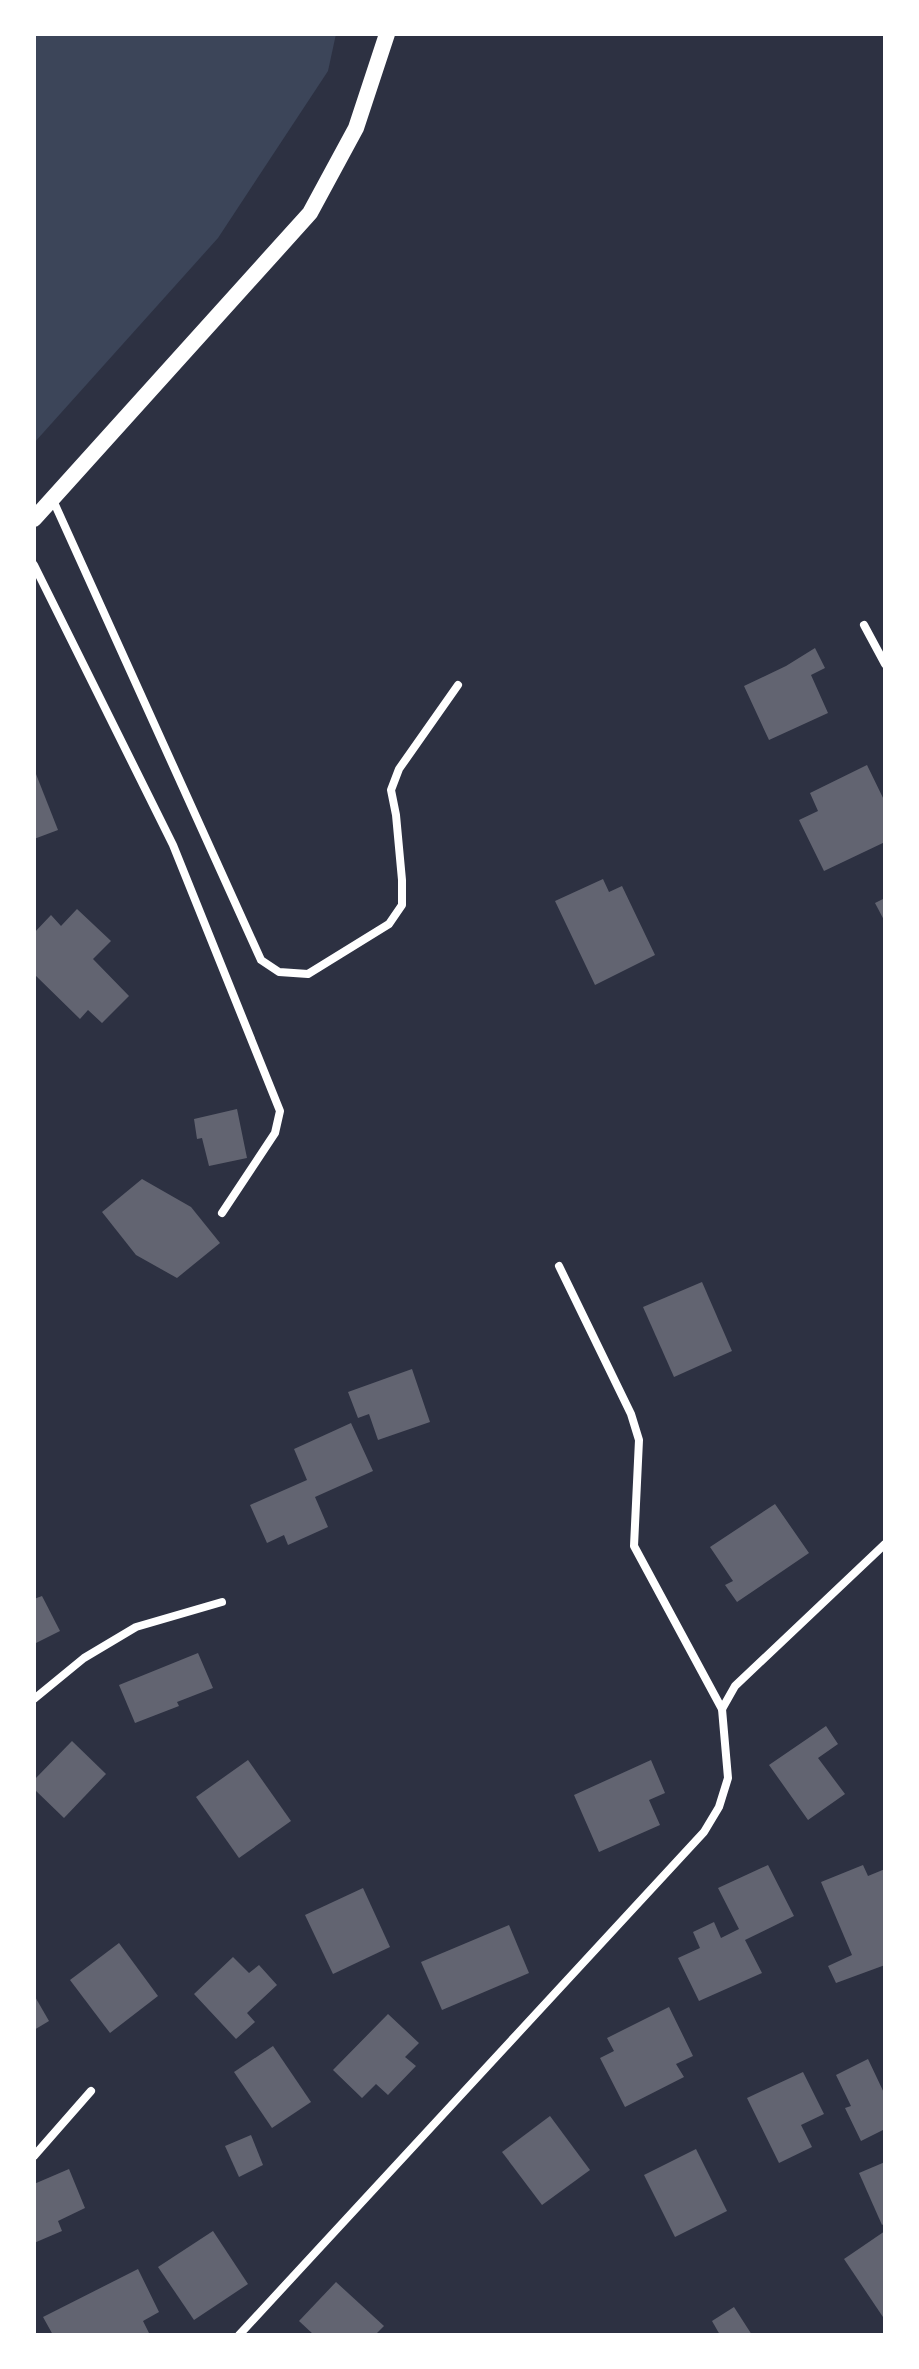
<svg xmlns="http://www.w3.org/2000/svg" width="919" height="2369" viewBox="0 0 919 2369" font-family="Raleway,sans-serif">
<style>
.green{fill:#3c4559}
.building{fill:#626471}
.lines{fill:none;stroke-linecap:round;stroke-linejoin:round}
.minor{stroke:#fff;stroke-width:8}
.secondary{stroke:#fff;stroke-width:16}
</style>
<rect width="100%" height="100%" fill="#2d3142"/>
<polygon class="green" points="34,34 336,34 328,71 218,238 34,443"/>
<g class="building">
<polygon points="815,648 825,668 811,675 828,713 769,740 744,686 786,666"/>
<polygon points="867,765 885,802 885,842 824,871 799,820 818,811 810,793"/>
<polygon points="34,769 58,830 34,839"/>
<polygon points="603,879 609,892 622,886 655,955 595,985 555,901"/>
<polygon points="885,898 885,922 875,903"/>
<polygon points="77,909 111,941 93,959 129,996 102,1023 88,1010 80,1019 34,974 34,933 51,915 61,926"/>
<polygon points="237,1109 247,1158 209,1166 202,1138 197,1139 194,1119"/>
<polygon points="142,1179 191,1207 220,1243 177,1278 136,1255 102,1212"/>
<polygon points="702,1282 732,1351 674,1377 643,1307"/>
<polygon points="412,1369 430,1422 378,1440 369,1414 358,1418 348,1392"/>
<polygon points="351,1423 373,1471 315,1497 328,1527 288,1545 284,1535 267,1543 250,1505 307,1480 294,1449"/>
<polygon points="775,1504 809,1553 737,1602 725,1585 733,1581 710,1547"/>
<polygon points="42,1596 60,1631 34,1644 34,1599"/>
<polygon points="198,1653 213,1688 177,1702 179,1706 135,1723 119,1685"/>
<polygon points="826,1726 838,1744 818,1758 845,1794 808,1820 769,1765"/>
<polygon points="72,1741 106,1774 64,1818 34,1789 34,1780"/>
<polygon points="248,1760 291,1821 239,1858 196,1797"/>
<polygon points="651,1760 665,1793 649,1800 660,1825 599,1852 574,1795"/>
<polygon points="768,1865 794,1916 745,1940 762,1973 699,2001 678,1958 700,1948 693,1932 714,1922 721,1938 739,1929 718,1888"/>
<polygon points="863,1865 868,1876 885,1869 885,1965 836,1983 828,1966 852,1955 821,1882"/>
<polygon points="363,1888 390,1947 333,1974 305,1915"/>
<polygon points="509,1925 529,1973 442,2010 421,1962"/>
<polygon points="119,1943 158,1996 110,2033 70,1980"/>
<polygon points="233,1957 249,1973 259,1965 277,1985 247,2013 255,2022 236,2039 194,1994"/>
<polygon points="34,1995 49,2021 34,2030"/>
<polygon points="669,2007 693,2056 676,2064 684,2077 625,2107 600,2058 614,2051 607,2038"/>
<polygon points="388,2014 419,2043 405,2057 416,2066 388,2095 376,2084 362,2098 333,2070"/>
<polygon points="273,2046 311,2102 272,2128 234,2072"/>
<polygon points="868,2059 885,2095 885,2129 861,2141 845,2108 851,2106 836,2075"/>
<polygon points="803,2072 824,2114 801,2125 812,2147 779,2163 747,2098"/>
<polygon points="550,2116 590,2170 542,2205 502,2152"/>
<polygon points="251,2135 263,2165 239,2177 225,2146"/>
<polygon points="696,2149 727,2211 675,2237 644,2175"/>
<polygon points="885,2162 885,2223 882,2225 859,2173"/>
<polygon points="69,2169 85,2208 58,2221 62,2231 34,2243 34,2184"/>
<polygon points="213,2231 248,2284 194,2320 158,2267"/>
<polygon points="885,2231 885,2320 844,2259"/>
<polygon points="138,2269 159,2312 143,2321 150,2335 53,2335 43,2317"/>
<polygon points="336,2282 384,2326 375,2335 314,2335 299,2321"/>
<polygon points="734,2307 752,2335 720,2335 712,2321"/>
</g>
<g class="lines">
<g class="minor">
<polyline points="52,498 261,960 279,972 308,974 389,924 402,905 402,880 396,815 391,790 399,769 458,685"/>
<polyline points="34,565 173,845 280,1111 275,1133 222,1213"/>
<polyline points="864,625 885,664"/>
<polyline points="559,1266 631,1414 639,1440 634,1546 722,1709"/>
<polyline points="34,1699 84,1658 136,1627 222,1602"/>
<polyline points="34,2156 91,2091"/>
<polyline points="239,2335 704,1832 719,1807 728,1778 722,1709 735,1686 885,1544"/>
</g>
<polyline class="secondary" points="34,519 310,213 356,128 387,34"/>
</g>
<rect width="919" height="2369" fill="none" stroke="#ffffff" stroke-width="72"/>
</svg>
